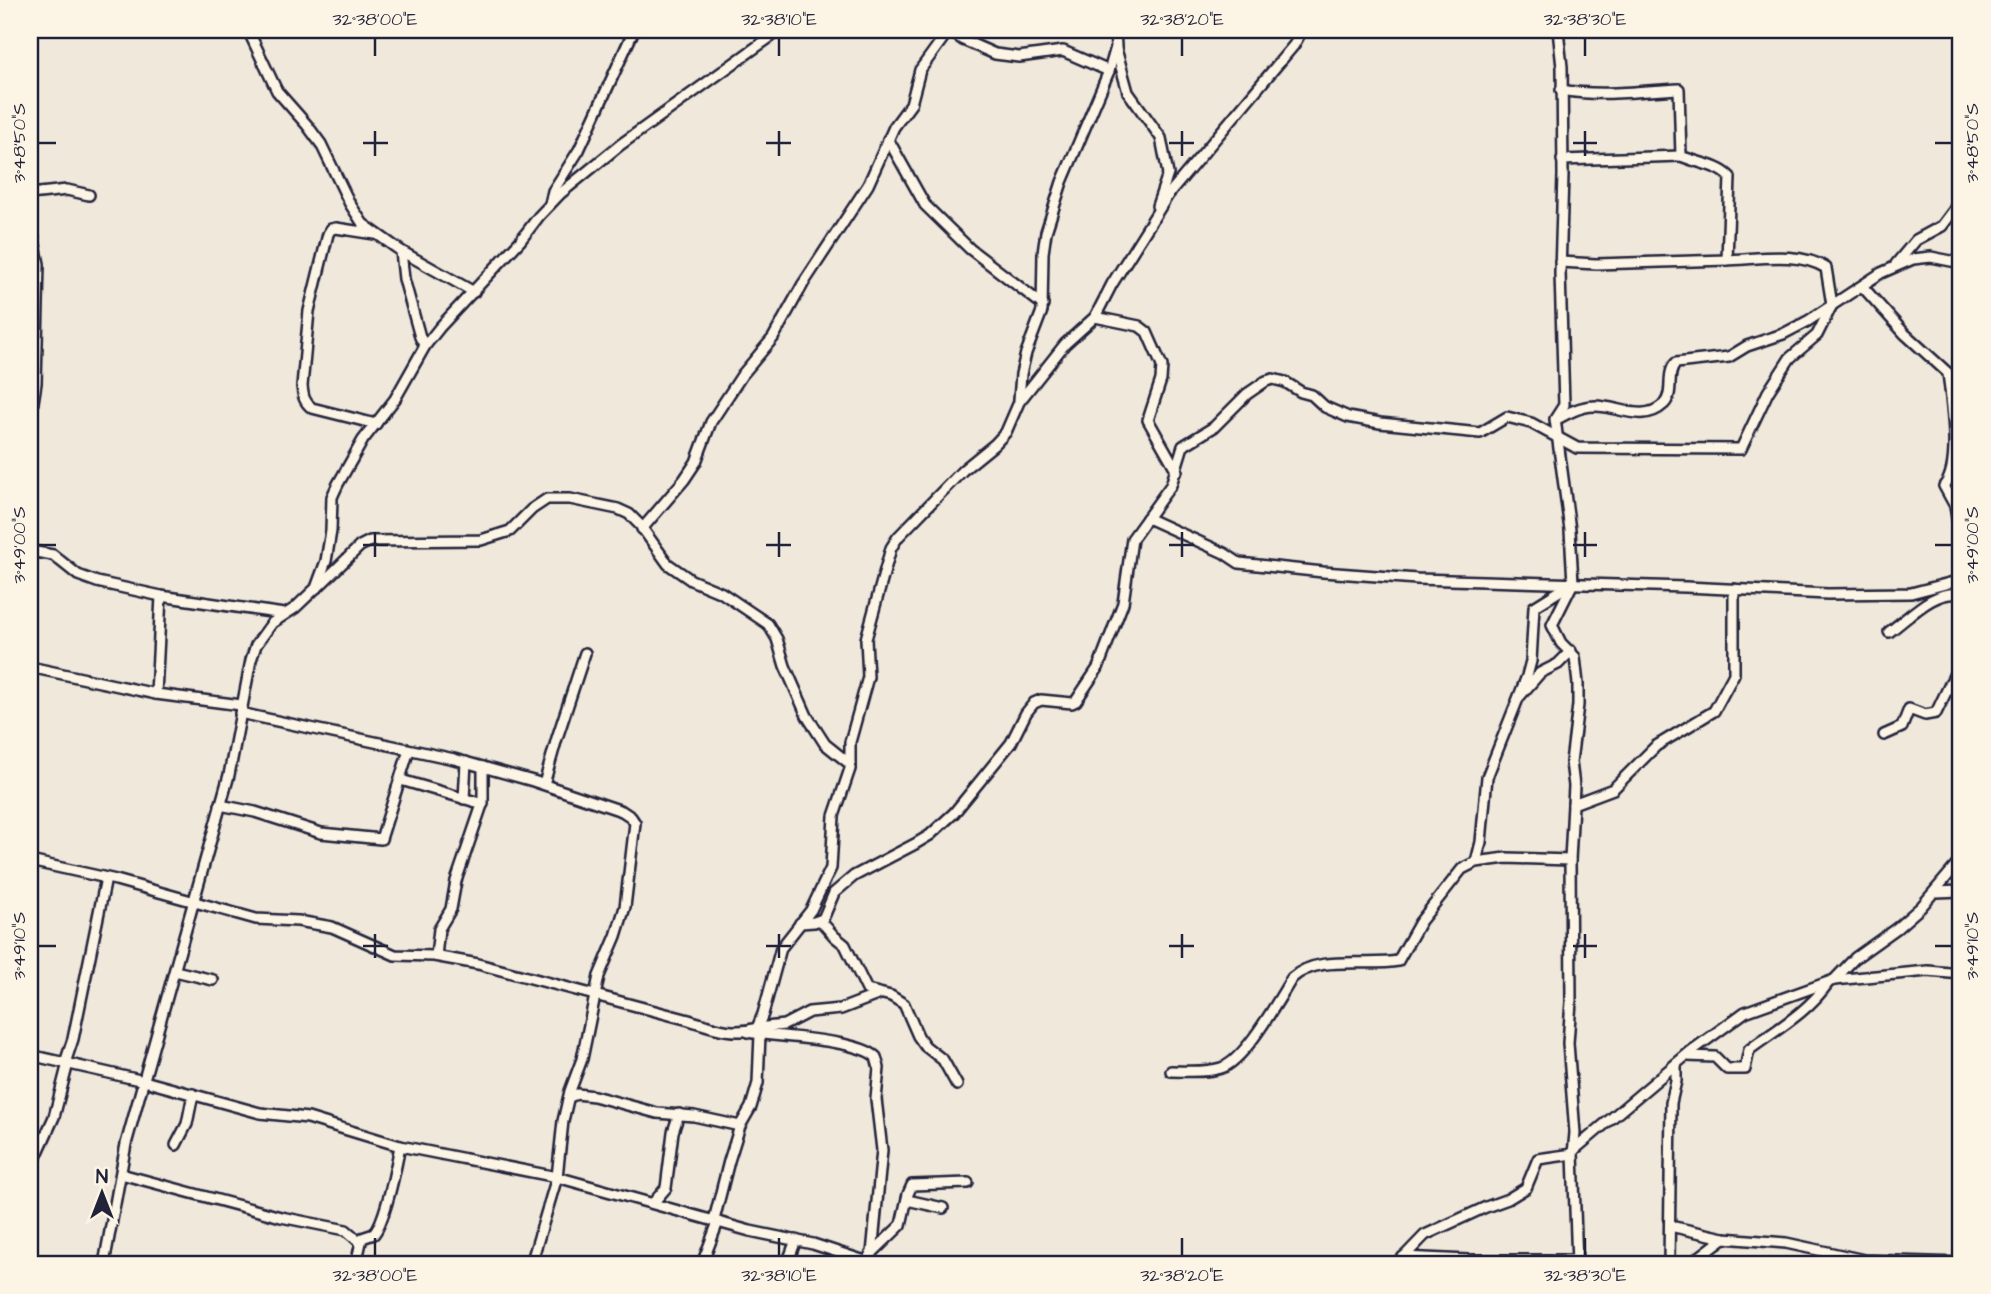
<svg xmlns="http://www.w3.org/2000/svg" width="1991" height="1294" viewBox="0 0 1991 1294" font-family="'Architects Daughter',sans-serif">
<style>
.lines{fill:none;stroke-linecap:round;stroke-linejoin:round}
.street-casing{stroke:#22223b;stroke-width:14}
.street{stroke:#fcf5e5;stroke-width:9}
.ticks{fill:none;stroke:#22223b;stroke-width:2.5}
.neatline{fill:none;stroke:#22223b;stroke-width:2.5}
.ticks-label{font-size:18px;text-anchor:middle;fill:#22223b}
</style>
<rect width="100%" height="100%" fill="#efe8db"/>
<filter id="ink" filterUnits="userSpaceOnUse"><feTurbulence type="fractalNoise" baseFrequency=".0143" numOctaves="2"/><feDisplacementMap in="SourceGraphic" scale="14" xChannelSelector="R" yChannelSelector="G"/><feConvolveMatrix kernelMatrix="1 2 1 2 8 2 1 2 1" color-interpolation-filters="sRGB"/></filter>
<g filter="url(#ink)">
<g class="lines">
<defs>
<g id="street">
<polyline points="248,30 277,91 307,125 321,144 350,204 363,224 401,251 474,292"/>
<polyline points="1558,30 1562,67 1563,175 1560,273 1564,405 1555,419 1570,530 1573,583 1552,625 1561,643 1575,657 1578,684 1578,705 1571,762 1574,786 1570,860 1571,1002 1568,1043 1575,1133 1573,1154 1577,1264"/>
<polyline points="1116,49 1128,92 1161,138 1168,174 1157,206"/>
<polyline points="888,139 925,205 970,249 1043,305"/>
<polyline points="1562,160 1681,156"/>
<polyline points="30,194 67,190 89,195"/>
<polyline points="550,204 553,191 579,150 634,30"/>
<polyline points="30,221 39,264 36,383 30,422"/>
<path d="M 375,234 L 336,228 L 331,229 L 328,234 L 309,311 L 302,386 C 303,396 304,402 312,408 L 376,424"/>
<polyline points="401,251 404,279 420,337 425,346"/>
<polyline points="1560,262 1596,264 1727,260"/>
<polyline points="1896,264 1916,240 1942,226 1954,210 1961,195"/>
<path d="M 1862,286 L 1905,334 L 1948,373 C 1951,399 1962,466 1944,486 L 1955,506 L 1960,536"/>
<polyline points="1095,317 1139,326 1147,332 1162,366 1161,380 1148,420 1177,471"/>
<polyline points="1019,400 1021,374 1026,353 1042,311 1043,253 1046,232 1062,182 1109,71 1116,47 1115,30"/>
<path d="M 1557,419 C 1568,413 1581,406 1594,406 C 1617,405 1643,424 1664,404 C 1675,393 1665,374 1676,363 L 1729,357 L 1747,346 L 1783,334 L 1808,321 L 1881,273 L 1913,259 L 1931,257 L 1961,263"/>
<polyline points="1147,518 1224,553 1239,563 1323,572 1417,579 1686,587 1828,594 1911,593 1961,580"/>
<polyline points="642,529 684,480 696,462 711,422 742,375 773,338 803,284 868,185 894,127 911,104 920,70 949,30 963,40 995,54 1019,57 1063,51 1109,71"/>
<polyline points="30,551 53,555 78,575 97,582 161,596 284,614"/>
<polyline points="318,587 360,546 370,541 481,540 510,531 532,509 547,499 570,499 618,509 629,514 640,525 668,564 691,580 722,593 768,624 777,639 785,666 807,716 825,744 850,764"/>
<path d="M 1889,632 C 1910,617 1934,589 1961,594"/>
<polyline points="30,667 156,694 241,705"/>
<polyline points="156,694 161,596"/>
<polyline points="1520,696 1540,673 1558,664 1571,651"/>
<polyline points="240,713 454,759 533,781 622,811 631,817 635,823 625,907 616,936 599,976 582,1059 570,1091 563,1121 557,1177 531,1264"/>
<polyline points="1884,735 1902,727 1909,709 1925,715 1936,713 1961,661"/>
<polyline points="401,780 483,804"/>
<polyline points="544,784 557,738 585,653"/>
<polyline points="464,799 466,762"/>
<polyline points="1573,804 1613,789 1656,746 1714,711 1734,674 1734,589"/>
<polyline points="220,805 255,812 321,833 381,839 409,750"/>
<path d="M 30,861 L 116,880 L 256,919 L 298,921 L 332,927 L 395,955 L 434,956 L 478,964 L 689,1020 C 712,1027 733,1036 757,1028 L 763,1014 L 781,948 L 811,910 L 831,868 L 834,816 L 850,769 L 850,742 L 868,677 L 866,639 L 891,548 L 898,537 L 963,470 L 995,444 L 1006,432 L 1019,402 L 1065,344 L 1095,317 L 1112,284 L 1168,195 L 1294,45 L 1302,30"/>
<polyline points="1476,862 1481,842 1487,777 1527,676 1531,661 1534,607 1571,584"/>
<polyline points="1936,892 1961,891"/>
<polyline points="820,920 834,936 845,945 867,990 891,996 904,1004 918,1036 925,1046 943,1060 957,1085"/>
<path d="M 800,923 L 814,922 L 823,919 L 834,893 L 854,876 L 915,844 L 930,835 L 954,813 L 1011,743 L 1026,713 L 1034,703 L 1041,700 L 1072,703 L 1076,701 L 1098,668 L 1123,603 L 1132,539 L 1171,485 L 1183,446 L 1214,427 L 1247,394 L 1266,381 L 1273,379 L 1285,382 L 1301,392 L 1312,395 L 1325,407 L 1348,417 L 1380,423 L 1480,433 L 1507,417 L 1531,423 L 1577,448 L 1741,449 L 1768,392 L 1790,358 L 1817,335 L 1832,305 L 1826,268 C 1799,251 1758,259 1727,260 L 1730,177 C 1719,165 1697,163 1681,156 L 1679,89 C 1640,91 1600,97 1561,90"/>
<polyline points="436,956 439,929 451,909 456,881 483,802 483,767"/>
<polyline points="175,971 213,980"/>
<polyline points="1834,980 1928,971 1961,974"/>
<polyline points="757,1028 784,1025 809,1012 841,1009 880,994"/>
<path d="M 748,1032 C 775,1037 858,1039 876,1057 L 879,1068 L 876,1099 L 882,1150 L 871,1264"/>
<polyline points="30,1055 144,1081 260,1113 308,1118 400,1146 557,1177 750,1231 813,1244 874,1264"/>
<path d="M 1686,1056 L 1715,1057 L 1727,1069 L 1745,1069 L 1749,1050 C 1777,1029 1808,1012 1828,983"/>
<polyline points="65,1063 73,1039 106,878"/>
<path d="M 1171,1071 C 1186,1071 1206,1073 1221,1068 C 1245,1061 1278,1000 1292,978 C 1318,954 1366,967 1398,961 L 1420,922 L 1462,869 L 1476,862 L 1506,858 L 1570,860"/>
<polyline points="569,1097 577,1094 594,1096 657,1113 694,1116 740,1126"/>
<polyline points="176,1145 187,1124 193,1094"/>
<polyline points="1574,1150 1690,1052 1745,1012 1834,980 1855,958 1897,928 1921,907 1961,860"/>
<polyline points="30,1170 54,1117 68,1063"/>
<polyline points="121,1174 281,1217 346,1230 360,1242"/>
<polyline points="907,1200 943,1208"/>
<polyline points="653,1203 666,1188 673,1132 679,1114"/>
<polyline points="714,1220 729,1161 740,1126 751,1107 758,1083 760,1034"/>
<polyline points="1670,1226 1724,1238 1786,1243 1864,1260 1961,1263"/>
<polyline points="870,1255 901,1225 908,1194 912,1185 968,1183"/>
<polyline points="1403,1257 1468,1260 1577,1260"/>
<polyline points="104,1264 126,1144 229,775 251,660 256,645 272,623 295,608 316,588 326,561 331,531 332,497 338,484 363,440 395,399 425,346 440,327 520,241 539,216 561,193 620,145 780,30"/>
<path d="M 356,1264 L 362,1238 L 374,1234 C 386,1219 396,1167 400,1146"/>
<polyline points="702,1264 718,1222"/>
<polyline points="787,1264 796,1240"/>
<polyline points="1397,1264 1425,1235 1486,1207 1508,1199 1526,1188 1538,1159 1573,1154"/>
<polyline points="1669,1264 1671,1103 1676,1081 1676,1064"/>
<polyline points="1690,1264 1724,1238"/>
</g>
</defs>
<use href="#street" class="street-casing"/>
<use href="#street" class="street"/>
</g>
</g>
<path class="ticks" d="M 375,38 L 375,56M 779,38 L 779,56M 1182,38 L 1182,56M 1585,38 L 1585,56M 375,131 L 375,156M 779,131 L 779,156M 1182,131 L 1182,156M 1585,131 L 1585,156M 38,143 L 56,143M 363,143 L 388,143M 766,143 L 791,143M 1169,143 L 1194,143M 1573,143 L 1597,143M 1935,143 L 1952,143M 375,532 L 375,557M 779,532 L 779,557M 1182,532 L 1182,557M 1585,532 L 1585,557M 38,545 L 56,545M 363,545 L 388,545M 766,545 L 791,545M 1169,545 L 1194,545M 1573,545 L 1597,545M 1935,545 L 1952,545M 375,934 L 375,958M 779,934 L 779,958M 1182,934 L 1182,958M 1585,934 L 1585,958M 38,946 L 56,946M 363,946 L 388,946M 766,946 L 791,946M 1169,946 L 1194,946M 1573,946 L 1597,946M 1935,946 L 1952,946M 375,1238 L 375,1256M 779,1238 L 779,1256M 1182,1238 L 1182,1256M 1585,1238 L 1585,1256"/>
<rect width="1991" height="1294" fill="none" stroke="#fcf5e5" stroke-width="77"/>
<g transform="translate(102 1193)" stroke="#fcf5e5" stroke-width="5" paint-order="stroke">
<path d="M0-5L12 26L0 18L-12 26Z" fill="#22223b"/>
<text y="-10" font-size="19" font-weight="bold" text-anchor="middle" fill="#22223b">N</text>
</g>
<rect x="38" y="38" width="1914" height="1218" class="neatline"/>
<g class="ticks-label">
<text x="375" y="25">32°38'00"E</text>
<text x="779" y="25">32°38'10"E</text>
<text x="1182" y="25">32°38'20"E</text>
<text x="1585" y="25">32°38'30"E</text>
<text transform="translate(19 143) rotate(-90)" y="6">3°48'50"S</text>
<text transform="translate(1972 143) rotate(-90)" y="6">3°48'50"S</text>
<text transform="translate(19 545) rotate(-90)" y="6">3°49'00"S</text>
<text transform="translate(1972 545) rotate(-90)" y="6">3°49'00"S</text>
<text transform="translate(19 946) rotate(-90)" y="6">3°49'10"S</text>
<text transform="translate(1972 946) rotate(-90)" y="6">3°49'10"S</text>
<text x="375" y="1281">32°38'00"E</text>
<text x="779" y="1281">32°38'10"E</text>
<text x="1182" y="1281">32°38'20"E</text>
<text x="1585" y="1281">32°38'30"E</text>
</g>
</svg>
